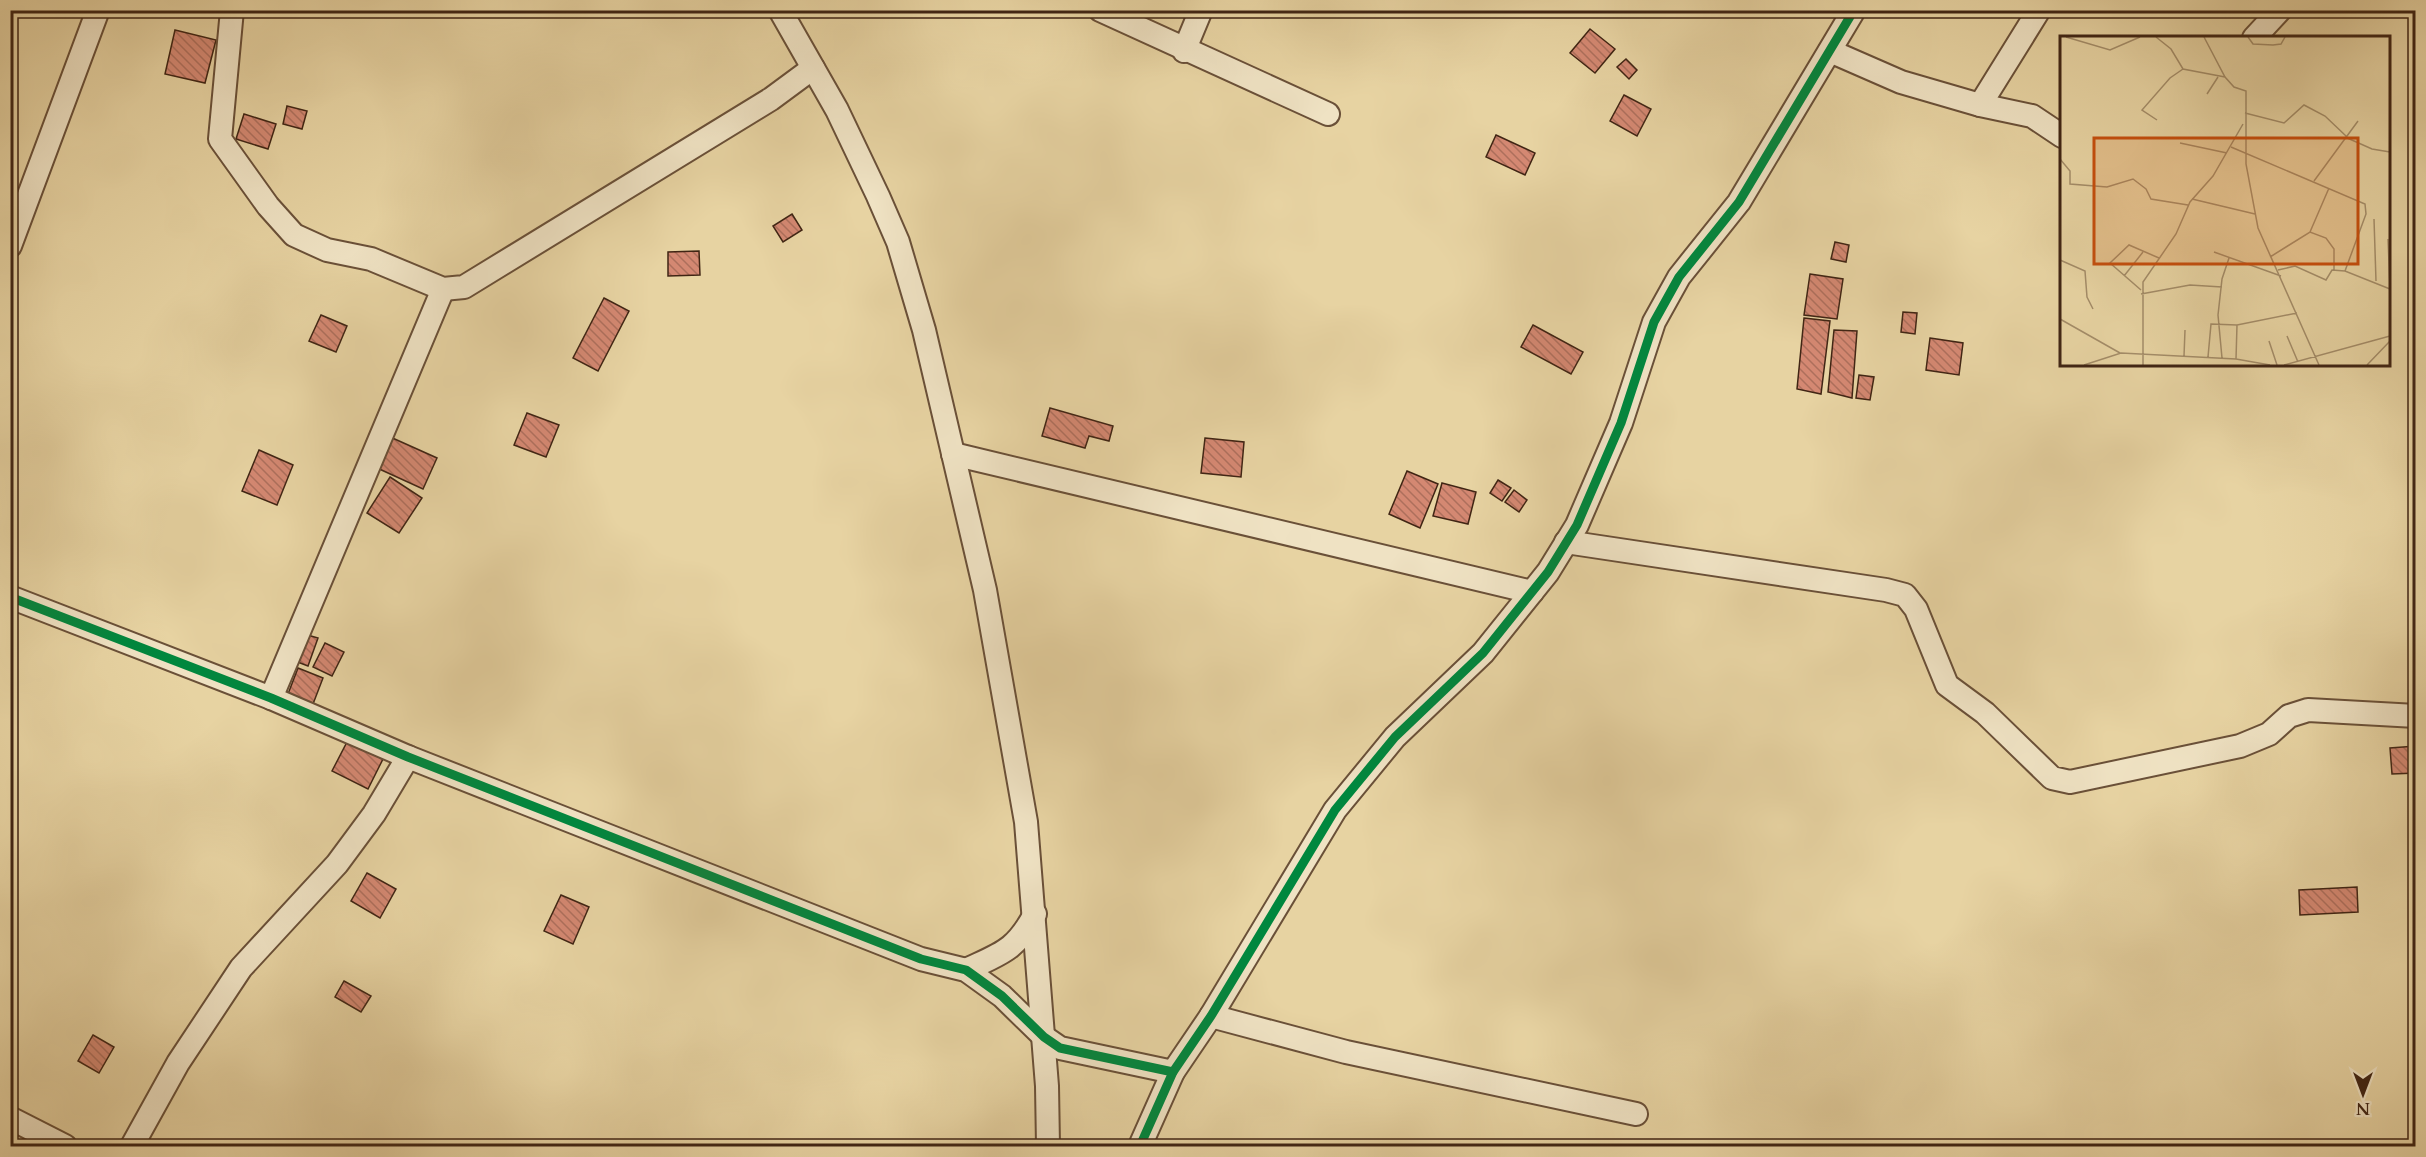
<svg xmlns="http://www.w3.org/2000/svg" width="2426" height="1157" viewBox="0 0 2426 1157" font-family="Cardo,serif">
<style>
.building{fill:url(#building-back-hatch);stroke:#402514;stroke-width:1.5}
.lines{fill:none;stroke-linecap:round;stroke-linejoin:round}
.minor-casing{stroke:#6a5038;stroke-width:26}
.minor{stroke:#efe2c3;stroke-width:22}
.cycleway-casing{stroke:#efe2c3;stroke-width:13}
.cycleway{stroke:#00873e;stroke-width:9}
.inset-road{fill:none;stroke:#a48d69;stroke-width:1.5}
.view{fill:#c64f0e;fill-opacity:0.15;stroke:#c64f0e;stroke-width:3}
.inset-edge{fill:none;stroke:#402514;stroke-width:3}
</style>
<defs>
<pattern id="building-back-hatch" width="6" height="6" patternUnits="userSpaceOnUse" patternTransform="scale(1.5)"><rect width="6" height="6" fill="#d48872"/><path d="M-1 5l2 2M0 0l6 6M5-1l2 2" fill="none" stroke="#ad6f5c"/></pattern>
</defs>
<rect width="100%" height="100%" fill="#e7d3a2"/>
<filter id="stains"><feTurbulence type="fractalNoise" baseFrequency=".00333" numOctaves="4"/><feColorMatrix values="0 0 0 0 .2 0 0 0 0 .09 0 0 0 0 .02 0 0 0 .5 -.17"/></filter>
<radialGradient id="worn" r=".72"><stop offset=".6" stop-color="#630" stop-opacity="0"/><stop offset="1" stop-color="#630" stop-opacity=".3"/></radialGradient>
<g class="building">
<polygon points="1590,29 1615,49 1595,73 1570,53"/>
<polygon points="175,30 216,40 205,83 165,74"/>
<polygon points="1626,59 1637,70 1629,79 1617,67"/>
<polygon points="1624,95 1651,109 1637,136 1610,121"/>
<polygon points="287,106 307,111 302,129 283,124"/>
<polygon points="244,114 276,124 268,149 236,139"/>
<polygon points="1496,135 1535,153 1525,175 1486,157"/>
<polygon points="792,214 802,230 783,242 773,226"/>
<polygon points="1835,242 1849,245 1846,262 1831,259"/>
<polygon points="699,251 700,275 668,276 668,252"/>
<polygon points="1810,274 1843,279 1837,319 1804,315"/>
<polygon points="604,298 629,311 598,371 573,358"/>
<polygon points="1903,312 1917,313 1915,334 1901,332"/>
<polygon points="321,315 347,326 336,352 309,341"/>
<polygon points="1804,318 1830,321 1821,394 1797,389"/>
<polygon points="1533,325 1583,352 1571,374 1521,347"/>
<polygon points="1834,330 1857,331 1852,398 1828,392"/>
<polygon points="1930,338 1963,343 1959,375 1926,370"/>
<polygon points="1859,375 1874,377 1870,400 1856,398"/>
<polygon points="1050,408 1113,426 1109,441 1089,436 1085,448 1042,436"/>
<polygon points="527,413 559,425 546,457 514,445"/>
<polygon points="388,436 437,458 423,489 375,467"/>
<polygon points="1205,438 1244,442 1241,477 1201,473"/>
<polygon points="259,450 293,465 277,505 242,491"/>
<polygon points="1407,471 1438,484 1420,528 1389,514"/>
<polygon points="390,477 422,498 399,533 367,513"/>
<polygon points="1498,480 1511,488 1502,501 1490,493"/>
<polygon points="1442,483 1476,492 1468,524 1433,516"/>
<polygon points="1514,490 1527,500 1519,512 1505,502"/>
<polygon points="304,634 318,638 308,666 295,661"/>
<polygon points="325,643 344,652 332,676 313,667"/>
<polygon points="298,668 323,678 313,704 288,694"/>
<polygon points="347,742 383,759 368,789 332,771"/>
<polygon points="2416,746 2416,773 2392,774 2390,748"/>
<polygon points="367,873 396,889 380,918 351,901"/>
<polygon points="2357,887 2358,912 2300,915 2299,890"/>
<polygon points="561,895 589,907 573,944 544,931"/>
<polygon points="344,981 371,996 361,1012 335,997"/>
<polygon points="93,1035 114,1047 99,1073 78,1061"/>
</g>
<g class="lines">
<defs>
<g id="minor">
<polyline points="232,10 220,139 268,206 294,235 327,250 371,259 443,289 464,287 771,99 813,68"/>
<polyline points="780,10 837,110 878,196 898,242 924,330 985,590 1026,822 1047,1086 1048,1146"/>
<polyline points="1100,10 1328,114"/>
<polyline points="2254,38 2280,10"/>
<polyline points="1184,51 1201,10"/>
<polyline points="1830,51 1901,82 1980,105 2032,116 2062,136"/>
<polyline points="1980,105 2039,10"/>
<polyline points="10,246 98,10"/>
<polyline points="953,454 1532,592"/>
<polyline points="1566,542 1886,590 1905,595 1916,609 1947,685 1985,713 2052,778 2070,782 2240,746 2269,734 2289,716 2308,710 2416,716"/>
<polyline points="10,597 271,698 408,757 921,959 966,970 1002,996 1044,1037 1060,1048 1173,1072"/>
<polyline points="271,698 443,289"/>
<path d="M 966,970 C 1002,953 1015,951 1035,914"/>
<polyline points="1211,1016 1346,1052 1636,1114"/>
<polyline points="10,1118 65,1146"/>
<polyline points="132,1146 178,1063 241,968 337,864 374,814 408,757"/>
<polyline points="1140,1146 1173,1072 1211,1016 1335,810 1395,737 1483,653 1548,572 1577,525 1621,423 1654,322 1679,277 1739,202 1854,10"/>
</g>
</defs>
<use href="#minor" class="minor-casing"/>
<use href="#minor" class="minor"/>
<defs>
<g id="cycleway">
<polyline points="10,597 271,698 408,757 921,959 966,970 1002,996 1044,1037 1060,1048 1173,1072"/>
<polyline points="1140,1146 1173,1072 1211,1016 1335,810 1395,737 1483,653 1548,572 1577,525 1621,423 1654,322 1679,277 1739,202 1854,10"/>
</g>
</defs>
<use href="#cycleway" class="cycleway-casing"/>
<use href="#cycleway" class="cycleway"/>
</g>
<g transform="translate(2060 36)">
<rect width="330" height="330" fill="#e7d3a2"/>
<path class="inset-road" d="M 6,1 L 50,14 L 80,1M 96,1 L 111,13 L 123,33 L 165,41M 144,1 L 165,41 L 174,51 L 186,55 L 186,128 L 198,192 L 259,329M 188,1 L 193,8 L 213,9 L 221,8 L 225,1M 147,58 L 158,41M 185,77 L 224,87 L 244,69 L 265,80 L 286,100M 97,84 L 82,74 L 110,42 L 123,33M 285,101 L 312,113 L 330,116M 120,107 L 167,117M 171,111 L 305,168 L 306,178 L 285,235M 0,123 L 10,135 L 10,148 L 47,151 L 73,143 L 86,153 L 91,163 L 128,169M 254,145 L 298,85M 132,163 L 195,178M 314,183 L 316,245M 250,196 L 269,152M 328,203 L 330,252M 154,216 L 221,240M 210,221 L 250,196 L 266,202 L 274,213 L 274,234M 0,224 L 25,235 L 27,261 L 33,273M 218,234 L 235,230 L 266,244 L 272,234 L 285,235 L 330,253M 64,240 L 83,216M 81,254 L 50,227 L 69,209 L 99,222M 81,258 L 130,249 L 162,251M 0,283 L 60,317M 227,300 L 238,326M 209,305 L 217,329M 124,320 L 125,294M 148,321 L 151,288 L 177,289 L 237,277M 162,322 L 158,279 L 162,243 L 169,222M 176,323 L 177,289M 24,329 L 61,317 L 176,323 L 210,329M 83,329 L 83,246 L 116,198 L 130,166 L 153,140 L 183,88M 224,329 L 330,300M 307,329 L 330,305"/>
<path class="view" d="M 34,102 L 298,102 L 298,228 L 34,228 Z"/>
<rect width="330" height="330" class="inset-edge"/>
</g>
<rect width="2426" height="1157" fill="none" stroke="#e7d3a2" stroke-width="36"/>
<rect x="12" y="12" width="2402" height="1133" fill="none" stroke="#402514" stroke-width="3"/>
<rect x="18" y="18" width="2390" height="1121" fill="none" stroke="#402514" stroke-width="1.5"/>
<g transform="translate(2363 1094) rotate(180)" stroke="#efe2c3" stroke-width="4.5" paint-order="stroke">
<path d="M0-4.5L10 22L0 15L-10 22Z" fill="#402514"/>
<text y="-9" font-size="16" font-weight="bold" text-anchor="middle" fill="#402514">N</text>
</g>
<rect width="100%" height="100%" filter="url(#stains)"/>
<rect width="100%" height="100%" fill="url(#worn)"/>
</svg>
